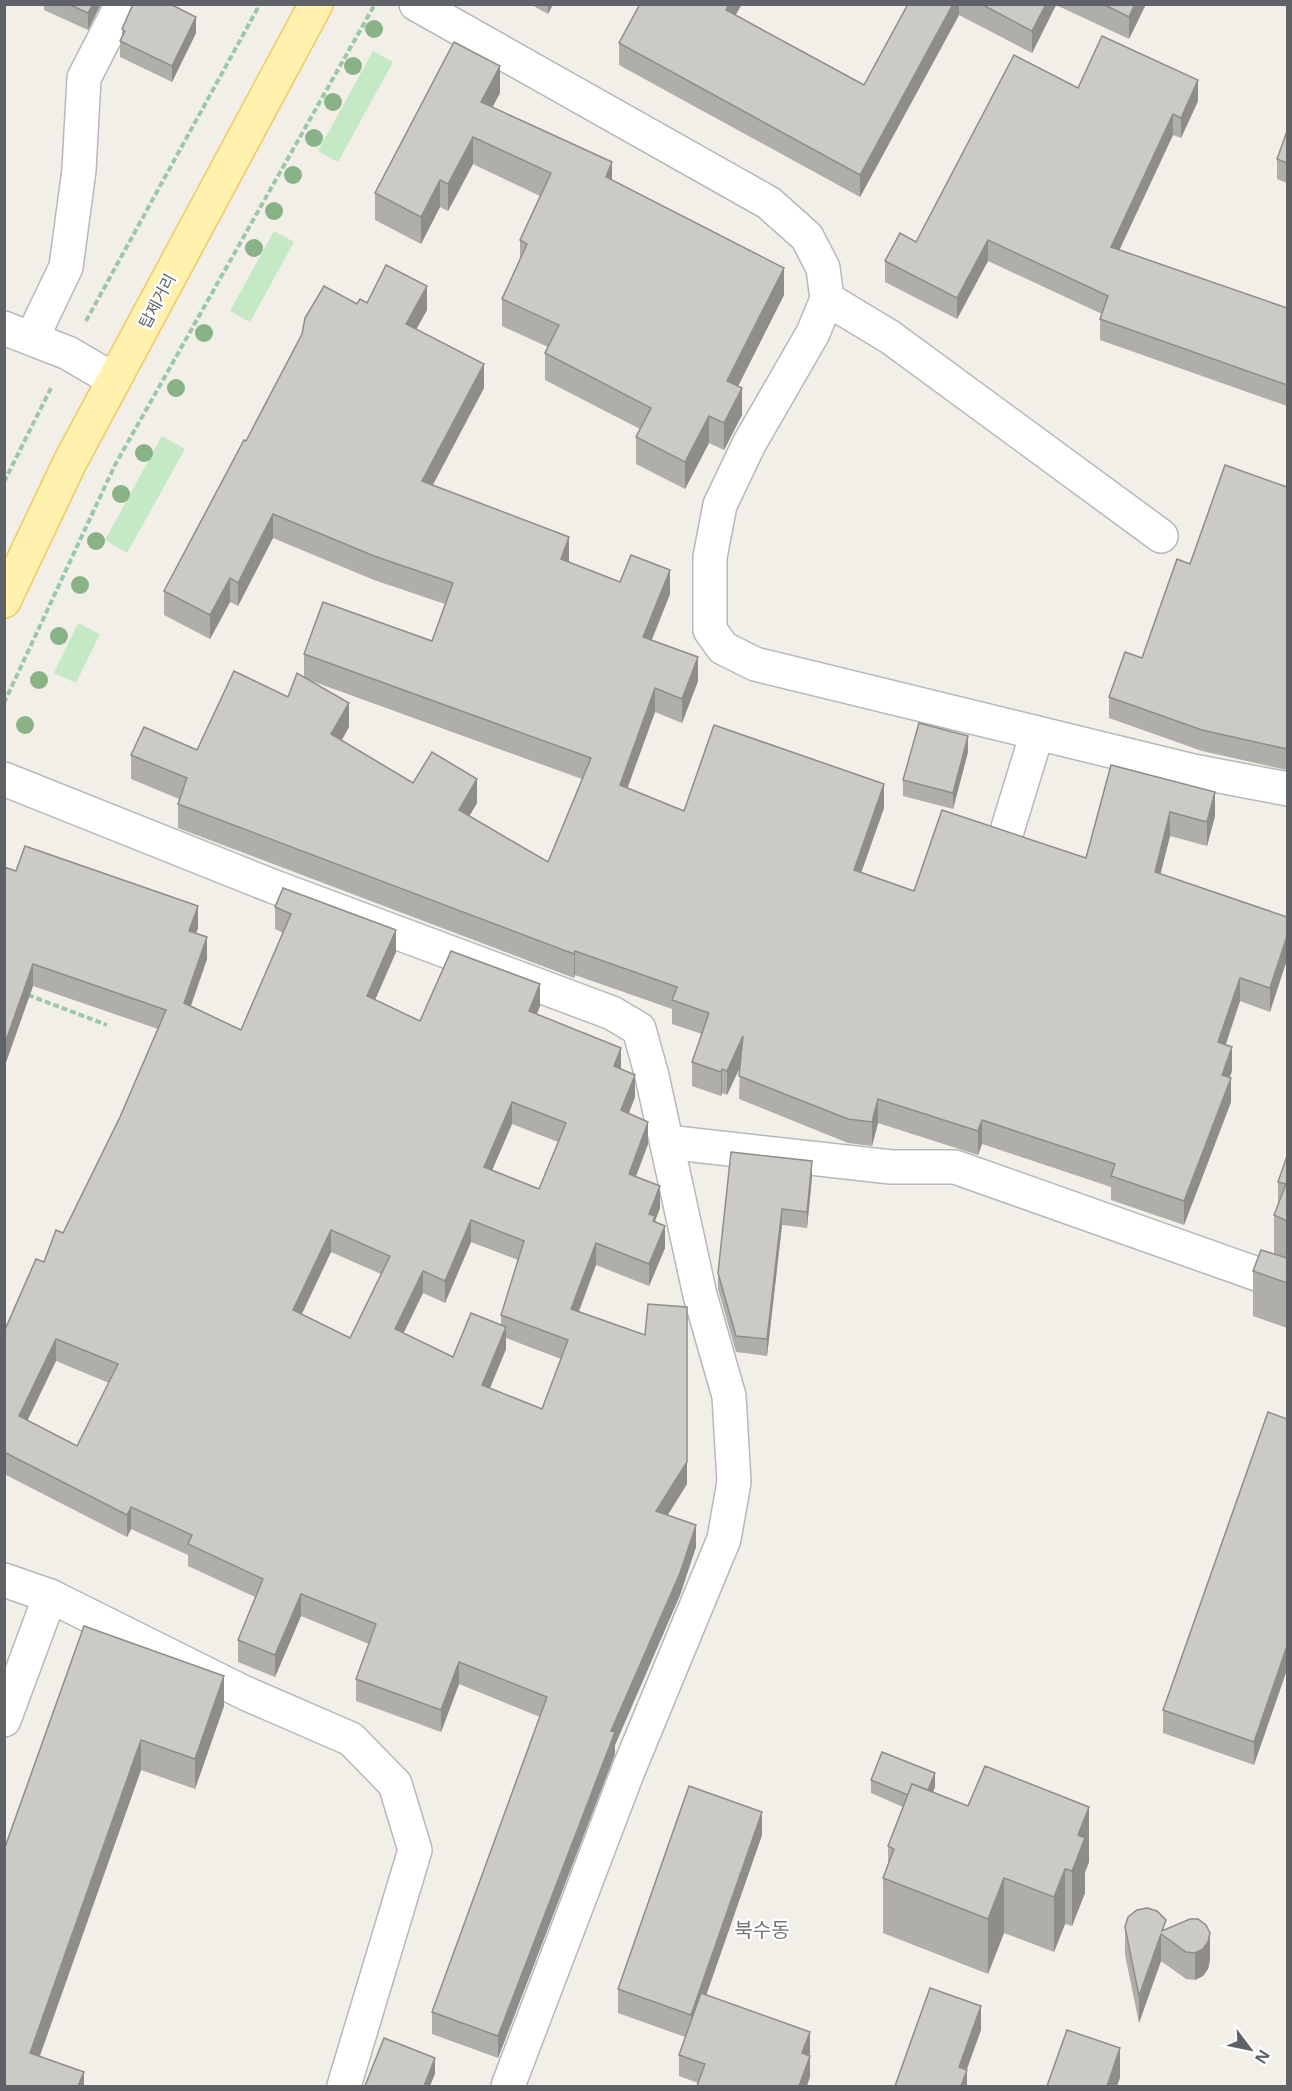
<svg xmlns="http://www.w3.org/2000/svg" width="1292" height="2091" viewBox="0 0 1292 2091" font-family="'Noto Sans','Noto Sans KR',sans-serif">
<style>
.green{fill:#c5e8c5}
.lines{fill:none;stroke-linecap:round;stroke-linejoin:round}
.minor-casing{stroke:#b5b8bc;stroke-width:36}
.major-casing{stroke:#f2c960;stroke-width:36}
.path{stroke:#9cc7a9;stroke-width:4;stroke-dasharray:6 3;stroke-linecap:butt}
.minor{stroke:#fff;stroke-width:33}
.major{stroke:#fff2af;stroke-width:33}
.tree{fill:#89b387}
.wall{fill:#afaea9;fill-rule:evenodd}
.shaded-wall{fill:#8f8d8a}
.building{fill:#cccac5;stroke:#8f8d8a;stroke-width:1.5;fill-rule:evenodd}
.labels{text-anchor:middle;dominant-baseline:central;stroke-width:4.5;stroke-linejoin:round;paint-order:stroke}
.street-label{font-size:16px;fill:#5f6368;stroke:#fff}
.quarter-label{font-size:20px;fill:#70757a;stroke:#fff}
</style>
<rect width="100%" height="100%" fill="#f1efe8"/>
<g class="green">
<polygon points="373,51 393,62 338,162 318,151"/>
<polygon points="274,231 294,242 250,322 230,311"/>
<polygon points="162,436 185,449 127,553 105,540"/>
<polygon points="78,623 100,634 76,683 54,673"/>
</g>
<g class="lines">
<defs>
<g id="minor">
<polyline points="416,4 769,203 807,237 823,268 827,299 813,333 749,444 720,505 710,557 710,630 723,648 755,664 1193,771 1288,789"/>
<polyline points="827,299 890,337 1161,536"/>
<polyline points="4,328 68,353 114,380"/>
<polyline points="32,338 66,267 79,170 84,78 122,4"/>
<polyline points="4,779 272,886 612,1013 639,1029 652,1076 700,1295 729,1396 734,1482 724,1539 628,1771 508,2086"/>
<polyline points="1007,831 1037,733"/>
<polyline points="667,1142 891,1167 955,1167 1288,1285"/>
<polyline points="4,1580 50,1596 245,1693 351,1739 395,1784 415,1850 344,2086"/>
<polyline points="4,1720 50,1596"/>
</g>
<polyline id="major" points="4,601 70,462 316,4"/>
</defs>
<use href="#minor" class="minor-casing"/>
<use href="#major" class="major-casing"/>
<g class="path">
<polyline points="86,321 260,4"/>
<polyline points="4,482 52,386"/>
<polyline points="4,703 115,465 375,4"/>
<polyline points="28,995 107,1025"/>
</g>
<use href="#minor" class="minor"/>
<use href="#major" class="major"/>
</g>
<g class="tree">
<circle cx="374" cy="29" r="9"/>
<circle cx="353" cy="66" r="9"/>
<circle cx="333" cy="102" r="9"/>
<circle cx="314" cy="138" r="9"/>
<circle cx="293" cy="175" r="9"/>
<circle cx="274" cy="211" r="9"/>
<circle cx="254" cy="248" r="9"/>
<circle cx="204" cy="333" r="9"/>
<circle cx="176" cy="388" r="9"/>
<circle cx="144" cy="453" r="9"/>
<circle cx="121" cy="494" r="9"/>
<circle cx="96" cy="541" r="9"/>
<circle cx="80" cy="585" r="9"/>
<circle cx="59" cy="636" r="9"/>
<circle cx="39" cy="680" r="9"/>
<circle cx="25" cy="725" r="9"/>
</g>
<g class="wall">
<polygon points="44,4 101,4 88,30 44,10"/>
<polygon points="530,4 553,4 548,14"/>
<polygon points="908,4 1146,4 1129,39 1056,5 1032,53 959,15 860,197 619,65 619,43 736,15 864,85"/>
<polygon points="122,29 196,33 172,82 120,57 120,41 122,37"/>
<polygon points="1078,88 1198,101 1181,138 1173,135 1119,250 1287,308 1287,406 1100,340 1100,319 1102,314 988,261 957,319 885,282 885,261 916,242"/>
<polygon points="500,93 492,107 612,181 784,295 738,386 742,415 724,450 709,443 685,489 636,464 636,437 640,429 545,380 545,353 548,347 502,326 502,299 520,260 520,240 540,196 473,164 448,211 440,207 421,244 375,220 375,193"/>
<polygon points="1287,131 1287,183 1277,179 1277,159"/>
<path d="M 367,303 L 427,310 L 416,329 L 484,388 L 433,485 L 569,562 L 620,582 L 670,594 L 652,640 L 698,681 L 682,723 L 655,712 L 627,788 L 684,811 L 884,808 L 861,872 L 914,891 L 1086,858 L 1111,765 L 1215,816 L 1207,846 L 1170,836 L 1160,874 L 1287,917 L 1270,1012 L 1240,1001 L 1226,1045 L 1232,1071 L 1229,1077 L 1231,1102 L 1184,1225 L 1111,1200 L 1111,1187 L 982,1144 L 978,1155 L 878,1123 L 872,1146 L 848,1143 L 739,1099 L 740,1068 L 727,1095 L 722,1093 L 721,1096 L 692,1086 L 692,1062 L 702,1034 L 672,1024 L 672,1009 L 575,975 L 574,978 L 178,828 L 178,804 L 179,799 L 131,779 L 131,755 L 197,750 L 288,697 L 304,677 L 304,654 L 432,641 L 445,604 L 374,580 L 273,538 L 238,606 L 230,602 L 210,639 L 164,615 L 164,591 L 246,441 L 357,304 ZM 309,680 L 582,779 L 548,862 L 469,816 L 477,803 L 413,783 L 342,740 L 349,727 Z"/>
<polygon points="1287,487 1287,770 1202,751 1109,718 1109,697 1142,658 1190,564"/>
<polygon points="968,752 953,809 903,796 903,780"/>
<path d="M 4,867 L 198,928 L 196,933 L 207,959 L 191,1006 L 241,1030 L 283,933 L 275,929 L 275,907 L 396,952 L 375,1000 L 420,1021 L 540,1006 L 537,1014 L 621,1069 L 635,1097 L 629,1113 L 648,1144 L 636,1176 L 660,1208 L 655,1221 L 665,1248 L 649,1286 L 596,1265 L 579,1312 L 687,1484 L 668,1515 L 696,1547 L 680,1595 L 615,1745 L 615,1754 L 498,2058 L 432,2034 L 432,2012 L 540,1717 L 459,1684 L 441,1732 L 356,1701 L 356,1679 L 369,1644 L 301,1616 L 275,1677 L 238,1662 L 238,1640 L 255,1597 L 188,1566 L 188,1555 L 131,1529 L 127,1537 L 4,1474 L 4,1332 L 44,1262 L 63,1233 L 120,1117 L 158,1029 L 33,986 L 4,1068 ZM 512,1124 L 558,1142 L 539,1189 L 492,1170 ZM 471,1242 L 518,1260 L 501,1315 L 501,1325 L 453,1357 L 403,1333 L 423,1293 L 445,1303 ZM 331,1252 L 381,1274 L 350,1338 L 302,1314 ZM 506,1338 L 561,1359 L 542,1409 L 490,1388 L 506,1349 ZM 56,1361 L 109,1383 L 77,1446 L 27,1421 Z"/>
<polygon points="1287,1156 1287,1328 1253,1316 1253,1271 1274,1254 1274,1215 1278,1205 1278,1182"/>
<polygon points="812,1177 807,1228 782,1225 767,1356 736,1352 718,1289 718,1273"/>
<polygon points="1268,1412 1254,1765 1163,1733 1163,1710"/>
<polygon points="84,1626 224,1706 195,1789 141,1770 40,2056 84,2086 4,2086"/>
<polygon points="871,1780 935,1787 933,1792 1089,1862 1085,1872 1085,1893 1072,1926 1065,1924 1054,1952 1004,1933 988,1974 883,1933 883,1878 888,1864 888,1846 903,1807 871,1793"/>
<polygon points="762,1835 706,1995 810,2053 809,2056 810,2077 698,2083 679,2076 679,2055 685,2037 618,2013 618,1989"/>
<polygon points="1125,1927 1166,1929 1210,1960 1208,1969 1203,1976 1195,1980 1186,1979 1161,1961 1139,2023 1125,1955"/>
</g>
<g class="shaded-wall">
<polygon points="93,4 101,4 88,30 88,13"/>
<polygon points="548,4 553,4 548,14"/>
<polygon points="729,4 742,4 726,32 726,10"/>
<polygon points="953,4 959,4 959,15 860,197 860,175"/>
<polygon points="1046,4 1056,4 1056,5 1032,53 1032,31"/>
<polygon points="1135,4 1146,4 1129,39 1129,17"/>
<polygon points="196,17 196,33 172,82 172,66"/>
<polygon points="500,66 500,93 481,129 481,102"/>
<polygon points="1198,80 1198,101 1181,138 1181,118"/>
<polygon points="1173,114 1173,135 1111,268 1111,247"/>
<polygon points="473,137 473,164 448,211 448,184"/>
<polygon points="612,162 612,189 606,177"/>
<polygon points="440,180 440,207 421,244 421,217"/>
<polygon points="988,240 988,261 957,319 957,298"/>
<polygon points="784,268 784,295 727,408 727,381"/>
<polygon points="427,286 427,310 406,348 406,324"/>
<polygon points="484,364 484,388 422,505 422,481"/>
<polygon points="742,388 742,415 724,450 724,423"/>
<polygon points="709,416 709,443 685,489 685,462"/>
<polygon points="273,514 273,538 238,606 238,583"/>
<polygon points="569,537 569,561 561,583 561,559"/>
<polygon points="670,570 670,594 643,661 643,637"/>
<polygon points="230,578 230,602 210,639 210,615"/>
<polygon points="698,657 698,681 682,723 682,699"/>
<polygon points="655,688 655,712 620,809 620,785"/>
<polygon points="349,703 349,727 331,758 331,734"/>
<polygon points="968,736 968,752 953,809 953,793"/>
<polygon points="477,779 477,803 459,834 459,810"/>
<polygon points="884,784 884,808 854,893 854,870"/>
<polygon points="1215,792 1215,816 1207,846 1207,822"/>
<polygon points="1170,812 1170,836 1155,896 1155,872"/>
<polygon points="198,906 198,928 189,953 189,931"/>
<polygon points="396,930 396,952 367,1018 367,996"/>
<polygon points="1287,936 1287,960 1270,1012 1270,988"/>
<polygon points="207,937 207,959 184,1025 184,1003"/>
<polygon points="575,951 575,975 574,978 574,954"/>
<polygon points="33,964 33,986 4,1068 4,1046"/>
<polygon points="1240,978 1240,1001 1218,1066 1218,1042"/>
<polygon points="540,984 540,1006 529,1033 529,1011"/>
<polygon points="743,1036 743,1060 727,1095 727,1071"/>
<polygon points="1232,1047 1232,1071 1222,1099 1222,1075"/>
<polygon points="621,1048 621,1070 614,1066"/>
<polygon points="722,1069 722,1093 721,1096 721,1072"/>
<polygon points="635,1075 635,1097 621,1132 621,1110"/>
<polygon points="1231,1078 1231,1102 1184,1225 1184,1201"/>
<polygon points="878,1099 878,1123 872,1146 872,1122"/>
<polygon points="512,1102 512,1124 484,1189 484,1167"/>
<polygon points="982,1120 982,1144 978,1155 978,1131"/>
<polygon points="648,1122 648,1144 629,1195 629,1174"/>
<polygon points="812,1161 812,1177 807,1228 807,1212"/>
<polygon points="660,1186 660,1208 655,1221 655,1238 649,1214"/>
<polygon points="782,1209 782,1225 767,1356 767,1339"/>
<polygon points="471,1220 471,1242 445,1303 445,1281"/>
<polygon points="665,1226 665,1248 649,1286 649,1264"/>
<polygon points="331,1230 331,1252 293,1332 293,1310"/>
<polygon points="596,1243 596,1265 571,1331 571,1309"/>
<polygon points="423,1271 423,1293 395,1351 395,1329"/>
<polygon points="506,1327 506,1349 482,1407 482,1385"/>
<polygon points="56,1339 56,1361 19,1438 19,1416"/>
<polygon points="687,1462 687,1484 656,1533 656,1511"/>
<polygon points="131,1507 131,1529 127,1537 127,1515"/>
<polygon points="696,1525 696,1547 680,1595 615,1745 615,1754 498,2058 498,2036 611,1731"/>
<polygon points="301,1594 301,1616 275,1677 275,1655"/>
<polygon points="1287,1646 1287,1670 1254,1765 1254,1742"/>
<polygon points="459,1662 459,1684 441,1732 441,1710"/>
<polygon points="224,1676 224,1706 195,1789 195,1759"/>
<polygon points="141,1740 141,1770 30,2083 30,2053"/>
<polygon points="935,1773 935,1787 924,1815 924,1801"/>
<polygon points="1089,1807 1089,1862 1085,1872 1085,1893 1072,1926 1072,1871 1078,1835"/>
<polygon points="762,1812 762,1835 691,2039 691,2015"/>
<polygon points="1065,1869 1065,1924 1054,1952 1054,1897"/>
<polygon points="1004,1878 1004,1933 988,1974 988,1919"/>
<polygon points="1210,1933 1210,1960 1208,1969 1203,1976 1195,1980 1195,1953"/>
<polygon points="1161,1934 1161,1961 1139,2023 1139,1996"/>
<polygon points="981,2006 981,2030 961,2086 959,2067"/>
<polygon points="810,2032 810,2053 802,2074 802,2053"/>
<polygon points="1120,2048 1120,2078 1117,2086 1107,2086"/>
<polygon points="810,2056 810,2077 807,2086 799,2086"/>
<polygon points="435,2058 435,2074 430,2086 424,2086"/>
<polygon points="967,2070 967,2086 961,2086"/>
<polygon points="84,2072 84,2086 78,2086"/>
</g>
<g class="building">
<polygon points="68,4 93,4 88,13"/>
<polygon points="133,4 170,4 196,17 172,66 120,41 125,31 122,29"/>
<polygon points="640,4 729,4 726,10 864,85 908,4 953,4 860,175 619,43"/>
<polygon points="981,4 1046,4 1032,31"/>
<polygon points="1103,4 1135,4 1129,17"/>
<polygon points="1102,36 1198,80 1181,118 1173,114 1111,247 1287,308 1287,385 1100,319 1108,296 988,240 957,298 885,261 900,233 916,242 1014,55 1078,88"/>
<polygon points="454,42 500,66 481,102 612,162 606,177 784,268 727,381 742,388 724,423 709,416 685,462 636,437 651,408 545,353 559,325 502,299 527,244 520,240 551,173 473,137 448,184 440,180 421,217 375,193"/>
<polygon points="1287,131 1287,163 1277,159"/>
<polygon points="386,265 427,286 406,324 484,364 422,481 569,537 561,559 620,582 631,555 670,570 643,637 698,657 682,699 655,688 620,785 684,811 714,725 884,784 854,870 914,891 942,810 1086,858 1111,765 1215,792 1207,822 1170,812 1155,872 1287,917 1287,936 1270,988 1240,978 1218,1042 1232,1047 1222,1075 1231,1078 1184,1201 1111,1176 1115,1164 982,1120 978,1131 878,1099 872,1122 848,1119 739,1076 743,1036 727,1071 722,1069 721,1072 692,1062 709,1013 672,1000 677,987 575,951 574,954 178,804 187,778 131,755 144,727 197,750 234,671 288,697 297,673 349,703 331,734 413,783 432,752 477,779 459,810 548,862 591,758 304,654 323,602 432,641 453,583 374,556 273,514 238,583 230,578 210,615 164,591 244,440 246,441 302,334 305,318 324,286 357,304 360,299 367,303"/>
<polygon points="1225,465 1287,487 1287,749 1202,730 1109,697 1125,652 1142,658 1177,559 1190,564"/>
<polygon points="919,723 968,736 953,793 903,780"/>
<path d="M 25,846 L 198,906 L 189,931 L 207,937 L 184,1003 L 241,1030 L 291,914 L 275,907 L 283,888 L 396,930 L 367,996 L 420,1021 L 451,951 L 540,984 L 529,1011 L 621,1048 L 614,1066 L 635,1075 L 621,1110 L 648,1122 L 629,1174 L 660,1186 L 649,1214 L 655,1216 L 653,1221 L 665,1226 L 649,1264 L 596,1243 L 571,1309 L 645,1335 L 648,1304 L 687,1307 L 687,1462 L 656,1511 L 696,1525 L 680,1573 L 611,1731 L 615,1732 L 498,2036 L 432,2012 L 547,1697 L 459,1662 L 441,1710 L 356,1679 L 376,1624 L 301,1594 L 275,1655 L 238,1640 L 263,1579 L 188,1544 L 192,1535 L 131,1507 L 127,1515 L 4,1452 L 4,1332 L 36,1259 L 44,1262 L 56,1230 L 63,1233 L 120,1117 L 166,1010 L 33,964 L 4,1046 L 4,867 L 16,871 ZM 512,1102 L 566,1123 L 539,1189 L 484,1167 ZM 471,1220 L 524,1241 L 501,1315 L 568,1340 L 542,1409 L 482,1385 L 506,1327 L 471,1313 L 453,1357 L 395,1329 L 423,1271 L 445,1281 ZM 331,1230 L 390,1256 L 350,1338 L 293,1310 ZM 56,1339 L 118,1364 L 77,1446 L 19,1416 Z"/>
<polygon points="731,1152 812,1161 807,1212 782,1209 767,1339 736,1336 718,1273"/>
<polygon points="1287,1156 1287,1221 1274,1215 1286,1184 1278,1182"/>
<polygon points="1261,1250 1287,1258 1287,1283 1253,1271"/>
<polygon points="1268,1412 1287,1419 1287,1646 1254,1742 1163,1710"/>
<polygon points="84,1626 224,1676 195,1759 141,1740 30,2053 84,2072 78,2086 4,2086 4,1850"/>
<polygon points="882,1752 935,1773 928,1790 912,1784 908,1795 871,1780"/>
<polygon points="985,1766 1089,1807 1078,1835 1085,1838 1072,1871 1065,1869 1054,1897 1004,1878 988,1919 883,1878 894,1849 888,1846 912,1784 968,1806"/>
<polygon points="689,1786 762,1812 691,2015 618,1989"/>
<polygon points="1147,1908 1157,1911 1166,1920 1162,1931 1190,1919 1198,1919 1206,1925 1210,1933 1208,1942 1203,1949 1195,1953 1186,1952 1161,1934 1139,1996 1125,1927 1128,1917 1137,1910"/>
<polygon points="930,1988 981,2006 959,2067 967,2070 961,2086 895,2086"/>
<polygon points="701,1993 810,2032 802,2053 810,2056 799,2086 697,2086 705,2064 679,2055"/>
<polygon points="1067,2030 1120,2048 1107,2086 1047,2086"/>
<polygon points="384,2038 435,2058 424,2086 365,2086"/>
</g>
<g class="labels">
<g class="street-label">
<text transform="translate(157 301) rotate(-62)">탑제거리</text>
</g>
<g class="quarter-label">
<text x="762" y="1929">북수동</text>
</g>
</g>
<rect width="1292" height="2091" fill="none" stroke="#5f6368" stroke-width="12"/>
<g transform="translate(1250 2049) rotate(122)" stroke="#ffffff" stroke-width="4.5" paint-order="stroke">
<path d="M0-4.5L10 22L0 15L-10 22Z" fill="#5f6368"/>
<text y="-9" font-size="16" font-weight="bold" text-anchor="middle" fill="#5f6368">N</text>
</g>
</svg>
